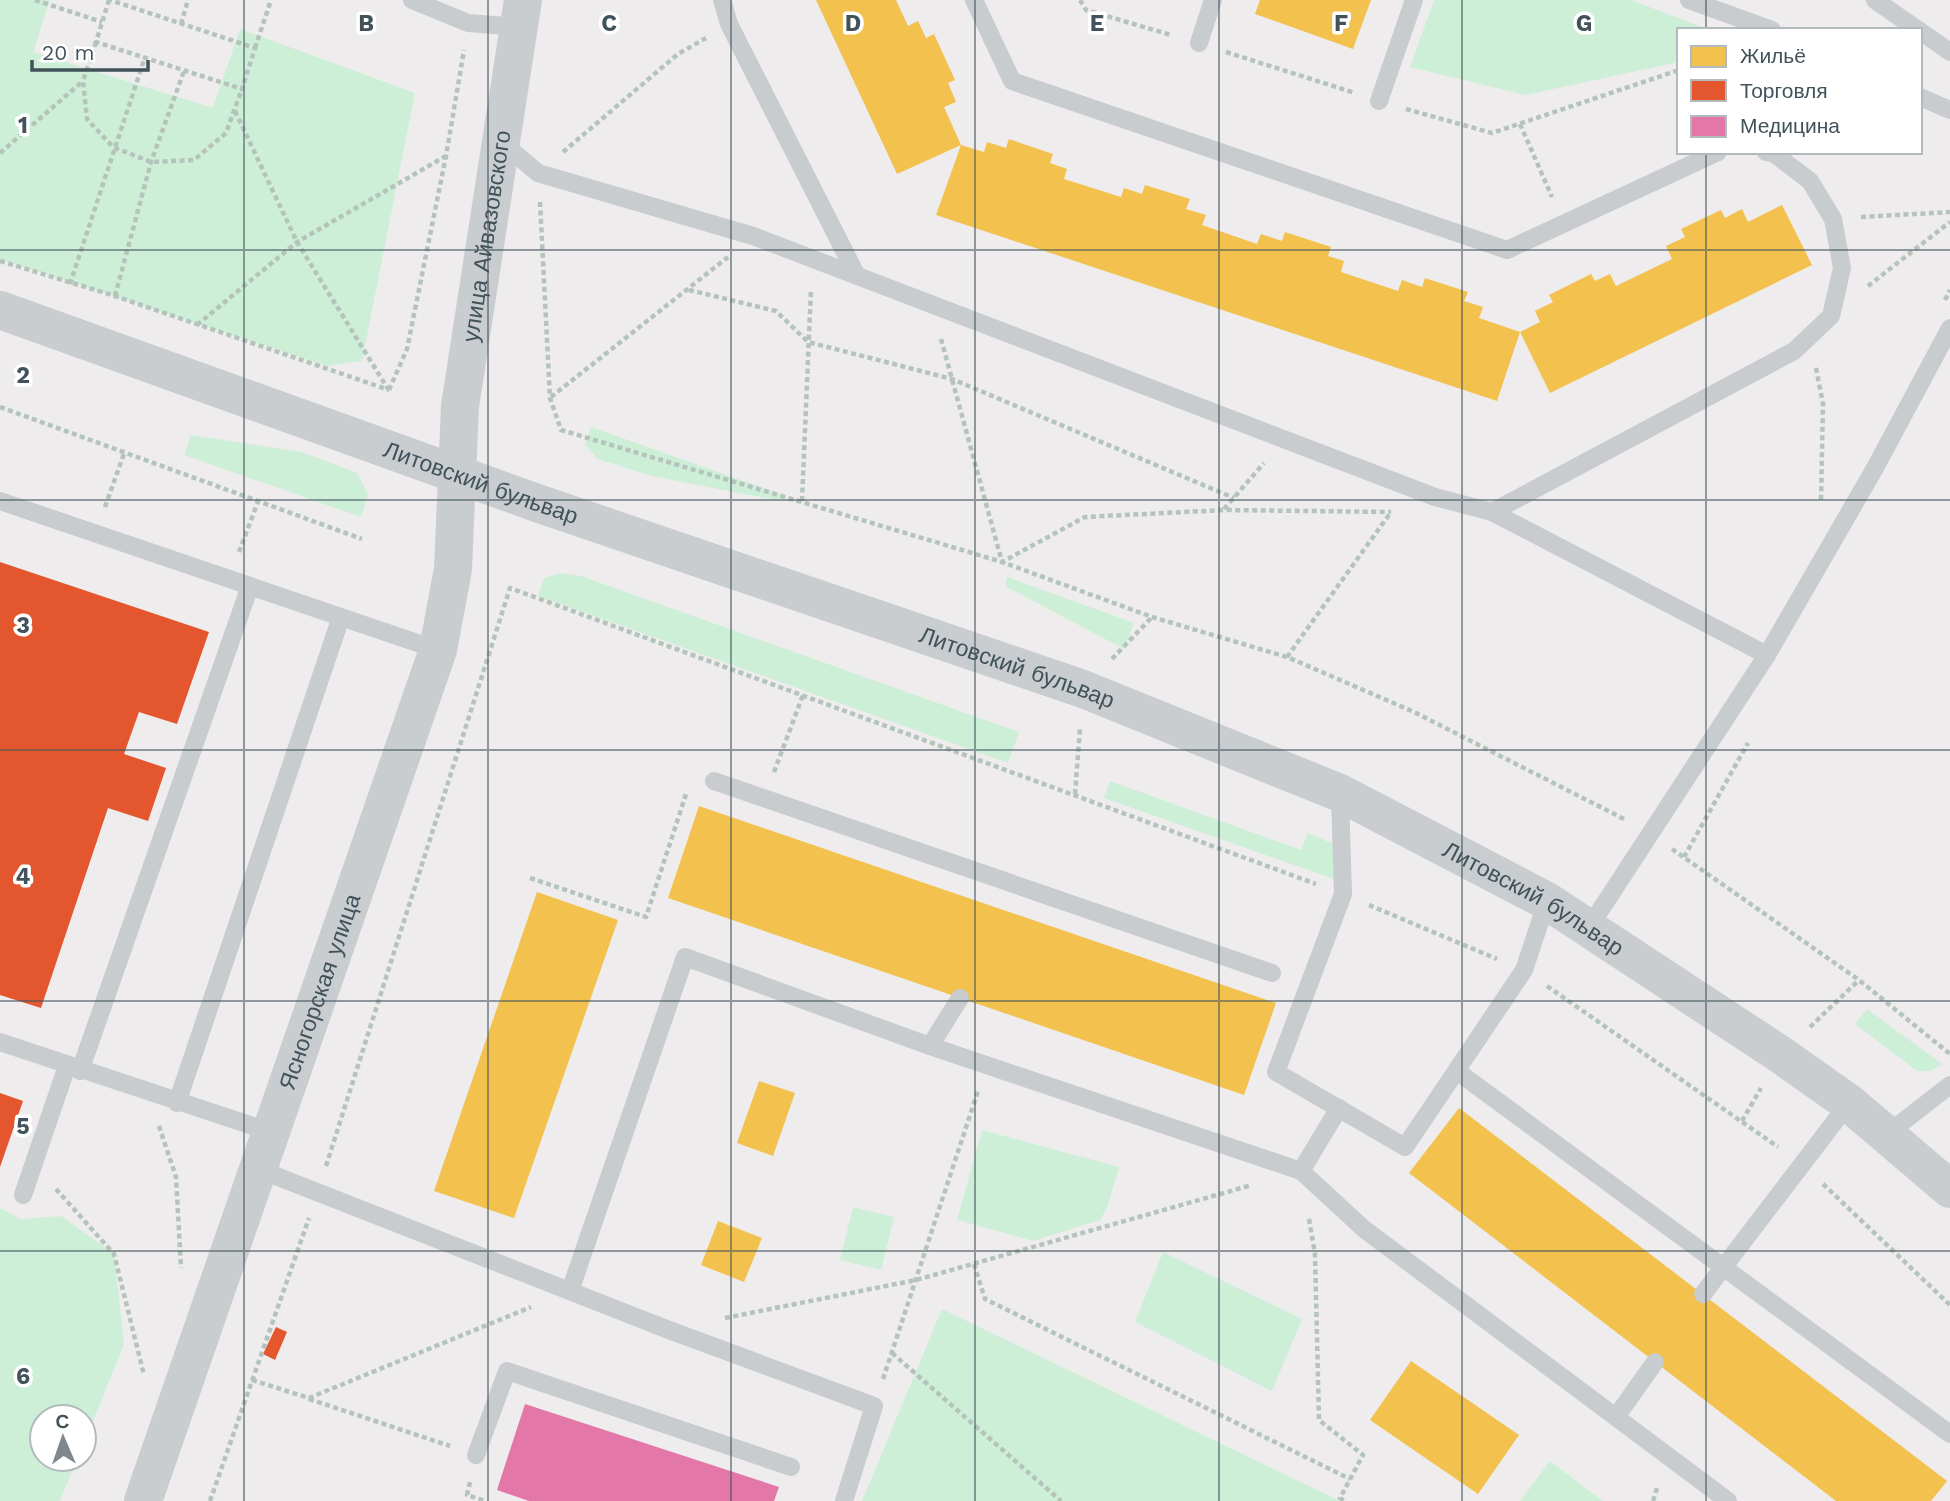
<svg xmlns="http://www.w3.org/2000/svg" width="1950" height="1501" viewBox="0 0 1950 1501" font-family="'Work Sans',sans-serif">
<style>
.green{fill:#ceefd7}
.homes{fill:#f2c14e}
.shops{fill:#e4572e}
.health{fill:#e377a8}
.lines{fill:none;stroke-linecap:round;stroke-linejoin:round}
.path{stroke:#b5c3bd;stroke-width:4.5;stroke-dasharray:5 3.5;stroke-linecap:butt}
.service{stroke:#c8ccce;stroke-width:18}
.secondary{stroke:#c9cdd0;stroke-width:38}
.grid{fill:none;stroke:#42525b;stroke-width:2;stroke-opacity:0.55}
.labels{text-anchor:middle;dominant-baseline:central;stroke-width:7;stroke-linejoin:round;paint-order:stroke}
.street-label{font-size:23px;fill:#42525b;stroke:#fff}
.grid-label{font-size:23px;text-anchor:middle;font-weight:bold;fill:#42525b;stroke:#fff;stroke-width:7;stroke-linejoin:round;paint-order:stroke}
</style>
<rect width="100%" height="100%" fill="#eeeced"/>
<g class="green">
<polygon points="0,0 50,0 33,52 213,108 240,29 415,93 362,361 327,366 0,259"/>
<polygon points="1434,0 1631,0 1710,30 1679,30 1679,62 1525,95 1410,67"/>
<polygon points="591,427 783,495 781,501 651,476 598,459 585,445"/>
<polygon points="191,435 302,452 357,473 368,494 361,517 184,455"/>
<polygon points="559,573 581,576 1019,732 1008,763 538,596 544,578"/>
<polygon points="1007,577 1134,623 1124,649 1005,586"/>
<polygon points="1110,781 1301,850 1308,833 1338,846 1334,879 1104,798"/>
<polygon points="1867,1009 1942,1064 1931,1071 1917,1071 1855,1024"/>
<polygon points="982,1130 1119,1167 1107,1208 1100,1220 1033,1241 957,1220"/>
<polygon points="853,1207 894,1217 881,1270 840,1260"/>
<polygon points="0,1208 20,1219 61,1216 114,1254 124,1344 84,1443 84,1417 42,1417 42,1459 77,1459 60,1501 0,1501"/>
<polygon points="1163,1252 1302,1319 1272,1391 1135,1322"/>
<polygon points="942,1309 1340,1501 862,1501"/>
<polygon points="1550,1461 1603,1501 1520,1501"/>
</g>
<g class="homes">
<polygon points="816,0 896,0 908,26 918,21 926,38 934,34 955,80 948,83 956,102 944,107 961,145 897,174"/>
<polygon points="1260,0 1371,0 1353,49 1255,14"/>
<polygon points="1009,139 1053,154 1050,163 1067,169 1064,179 1121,197 1124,188 1142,194 1145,185 1190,199 1186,209 1206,215 1202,225 1257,244 1261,234 1282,241 1285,232 1331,247 1328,256 1344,261 1341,272 1398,291 1402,280 1422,287 1425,278 1468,292 1464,301 1483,307 1479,318 1520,332 1497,401 936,215 961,145 984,152 987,142 1006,148"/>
<polygon points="1782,205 1812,265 1550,393 1520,332 1540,322 1535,311 1553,302 1549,295 1591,274 1595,281 1610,274 1616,286 1672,259 1666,246 1685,237 1681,229 1721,210 1725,218 1742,209 1748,222"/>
<polygon points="699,806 1276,1003 1244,1095 668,898"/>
<polygon points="537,892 618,920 514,1218 434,1191"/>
<polygon points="759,1081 795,1093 773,1156 737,1143"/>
<polygon points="1459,1108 1947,1481 1931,1501 1836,1501 1409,1173"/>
<polygon points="718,1221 762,1238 744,1282 701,1265"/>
<polygon points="1411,1361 1519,1435 1478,1494 1370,1420"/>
</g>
<g class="shops">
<polygon points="0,562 209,632 177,724 139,712 124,754 166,768 148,821 108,808 41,1008 0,995"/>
<polygon points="0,1093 23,1101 0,1167"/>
<polygon points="276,1327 287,1332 275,1360 263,1354"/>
</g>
<polygon class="health" points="525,1404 779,1487 774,1501 529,1501 497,1490"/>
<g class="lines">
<g class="path">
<polyline points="35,0 102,22"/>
<polyline points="109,0 96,42 242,89 255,48 110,0"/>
<polyline points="1080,0 1086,10 1171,35"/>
<polyline points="181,24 188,0"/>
<polyline points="96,42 83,81 87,119 113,147 151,162 194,160 226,133 242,89"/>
<polyline points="255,48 271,0"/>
<polyline points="1226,52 1355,93"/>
<polyline points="1406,109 1492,133 1679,70"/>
<polyline points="235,111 297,242 388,389"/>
<polyline points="1520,124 1552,197"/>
<polyline points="563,152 678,54 706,38"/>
<polyline points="0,153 83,81"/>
<polyline points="540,202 550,398 561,430 1002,562 1152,617 1287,657 1414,712 1626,820"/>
<polyline points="1861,217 1950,212"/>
<polyline points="0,261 115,296 389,390"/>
<polyline points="70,284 145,57"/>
<polyline points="1868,286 1950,222"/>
<polyline points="689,290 776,311 808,342 952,379 1234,498"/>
<polyline points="115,296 151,162 184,71"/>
<polyline points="1945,300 1950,290"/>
<polyline points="197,325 297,242 446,156"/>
<polyline points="941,339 1002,562 1085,517 1224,510 1391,512"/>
<polyline points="1816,368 1823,404 1821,502"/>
<polyline points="389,390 407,349 446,156 464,50"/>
<polyline points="551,397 728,257"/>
<polyline points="0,407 362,539"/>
<polyline points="802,501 811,289"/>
<polyline points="105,507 125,451"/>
<polyline points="1224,509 1264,463"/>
<polyline points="239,552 259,499"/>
<polyline points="1287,657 1391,512"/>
<polyline points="1112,659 1152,617"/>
<polyline points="774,772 803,695"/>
<polyline points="1075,794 1080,729"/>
<polyline points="1672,849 1859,980 1950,1054"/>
<polyline points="1684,857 1748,743"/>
<polyline points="530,878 646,917 687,791"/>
<polyline points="1369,905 1497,959"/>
<polyline points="1547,986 1778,1147"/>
<polyline points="1810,1027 1859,980"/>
<polyline points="1742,1121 1761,1088"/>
<polyline points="159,1126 176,1177 181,1268"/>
<polyline points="326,1166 510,588 1316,884"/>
<polyline points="1823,1184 1950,1305"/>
<polyline points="56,1189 114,1254 144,1375"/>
<polyline points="1309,1219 1315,1254 1319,1420 1363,1455 1340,1498 1344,1501"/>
<polyline points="974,1264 985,1299 1350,1479"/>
<polyline points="725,1318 916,1280 1252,1185"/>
<polyline points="892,1353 1061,1501"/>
<polyline points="883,1379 978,1091"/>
<polyline points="252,1380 309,1398 531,1307"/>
<polyline points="309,1399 450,1446"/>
<polyline points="470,1482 467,1495 485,1501"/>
<polyline points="210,1501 309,1218"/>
<polyline points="1653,1501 1658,1485"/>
</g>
<g class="service">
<polyline points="412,0 468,23 520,27"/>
<polyline points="722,0 729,24 857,276"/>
<polyline points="974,0 1012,81 1507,250 1718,152"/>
<polyline points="1689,0 1772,30"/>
<polyline points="1875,0 1918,30"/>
<polyline points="1920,31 1950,52"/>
<polyline points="1199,43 1213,0"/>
<polyline points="1920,97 1950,110"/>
<polyline points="1379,101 1414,0"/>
<polyline points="501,142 538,173 753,236 1435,497 1492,512 1767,655"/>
<polyline points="0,501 438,650"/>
<polyline points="1492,512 1794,351 1831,316 1842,268 1833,219 1810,181 1773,153 1766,152"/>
<polyline points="714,781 1272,973"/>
<polyline points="1340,794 1343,894 1276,1072 1405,1147 1524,970 1547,901"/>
<polyline points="1588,929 1767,655 1875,468 1950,328"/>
<polyline points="0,1042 271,1132"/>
<polyline points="930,1046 960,998"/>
<polyline points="80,1071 250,586"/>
<polyline points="1458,1072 1950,1434"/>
<polyline points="177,1103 341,617"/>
<polyline points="1887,1134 1950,1085"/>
<polyline points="258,1169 669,1330 874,1406 844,1501"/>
<polyline points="1301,1171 1339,1108"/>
<polyline points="23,1195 67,1066"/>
<polyline points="570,1291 685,957 930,1046 1301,1171 1364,1229 1728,1501"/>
<polyline points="1703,1294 1849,1103"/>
<polyline points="1616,1417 1655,1362"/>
<polyline points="476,1455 507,1371 791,1467"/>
</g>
<g class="secondary">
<path id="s1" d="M 0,310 L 537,503 L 1083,689 L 1340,793 L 1547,901 L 1781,1055 L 1849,1103 L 1950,1189"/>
<path id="s2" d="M 143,1501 L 438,650 L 453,569 L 460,406 L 523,0"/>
</g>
</g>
<path class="grid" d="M 244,0 L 244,1501M 488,0 L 488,1501M 731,0 L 731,1501M 975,0 L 975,1501M 1219,0 L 1219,1501M 1462,0 L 1462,1501M 1706,0 L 1706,30M 1706,152 L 1706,1501M 0,250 L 1950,250M 0,500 L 1950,500M 0,750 L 1950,750M 0,1001 L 1950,1001M 0,1251 L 1950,1251"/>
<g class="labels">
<g class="street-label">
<text stroke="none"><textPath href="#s2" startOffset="1318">улица Айвазовского</textPath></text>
<text stroke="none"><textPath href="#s1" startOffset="511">Литовский бульвар</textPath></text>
<text stroke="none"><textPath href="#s1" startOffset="1078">Литовский бульвар</textPath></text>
<text stroke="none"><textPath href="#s1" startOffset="1645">Литовский бульвар</textPath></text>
<text stroke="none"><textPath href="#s2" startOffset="539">Ясногорская улица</textPath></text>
</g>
</g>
<g class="grid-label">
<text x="366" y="31">B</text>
<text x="609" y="31">C</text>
<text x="853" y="31">D</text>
<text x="1097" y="31">E</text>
<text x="1341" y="31">F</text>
<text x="1584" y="31">G</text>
<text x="23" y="133">1</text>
<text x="23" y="383">2</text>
<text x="23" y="633">3</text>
<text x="23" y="884">4</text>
<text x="23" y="1134">5</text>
<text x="23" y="1384">6</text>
</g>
<rect x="1677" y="28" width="245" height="126" fill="#ffffff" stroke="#b3babd" stroke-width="2"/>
<rect x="1691" y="46" width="35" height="21" fill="#f2c14e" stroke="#b3babd" stroke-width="2"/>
<text x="1740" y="63" font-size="21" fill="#42525b">Жильё</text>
<rect x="1691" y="80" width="35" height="21" fill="#e4572e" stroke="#b3babd" stroke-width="2"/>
<text x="1740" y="98" font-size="21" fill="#42525b">Торговля</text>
<rect x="1691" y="116" width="35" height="21" fill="#e377a8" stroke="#b3babd" stroke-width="2"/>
<text x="1740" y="133" font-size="21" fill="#42525b">Медицина</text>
<g transform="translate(63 1438) rotate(358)"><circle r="33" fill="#ffffff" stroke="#b3babd" stroke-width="2"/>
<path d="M0-5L12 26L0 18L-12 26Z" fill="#7e888e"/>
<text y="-10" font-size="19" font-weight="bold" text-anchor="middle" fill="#42525b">С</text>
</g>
<path d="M32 60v10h116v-10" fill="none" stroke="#42525b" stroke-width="3.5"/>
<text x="42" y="60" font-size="21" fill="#42525b" stroke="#ffffff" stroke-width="5" paint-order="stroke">20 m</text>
</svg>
